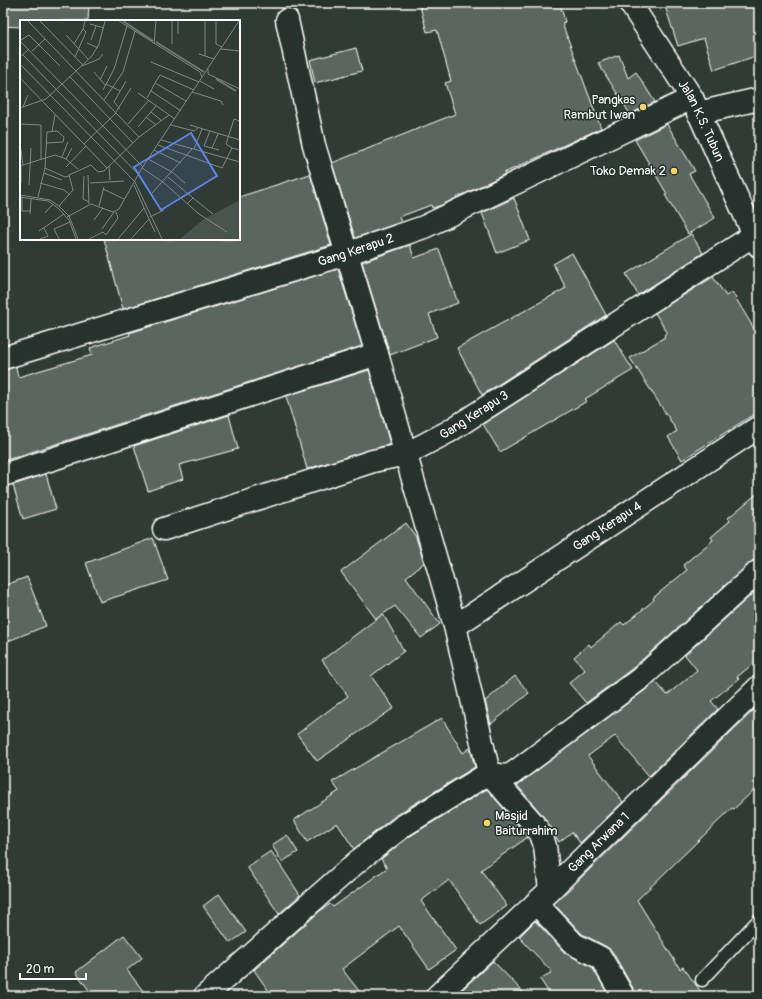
<svg xmlns="http://www.w3.org/2000/svg" width="762" height="999" viewBox="0 0 762 999" font-family="Pangolin,sans-serif">
<style>
.building{fill:#5b6661;stroke:#fff}
.lines{fill:none;stroke-linecap:round;stroke-linejoin:round}
.service-casing{stroke:#fff;stroke-width:15}
.minor-casing{stroke:#fff;stroke-width:25}
.tertiary-casing{stroke:#fff;stroke-width:25}
.service{stroke:#26332d;stroke-width:12}
.minor{stroke:#26332d;stroke-width:22}
.tertiary{stroke:#26332d;stroke-width:22}
.poi-dot{fill:#ffd166;stroke:#26332d;stroke-width:1.5}
.labels{text-anchor:middle;dominant-baseline:central;stroke-width:3;stroke-linejoin:round;paint-order:stroke}
.poi-label{font-size:13px;fill:#fff;stroke:#26332d;text-anchor:end}
.street-label{font-size:13px;fill:#fff;stroke:#26332d}
.inset-river{fill:none;stroke:#707975;stroke-width:2}
.inset-road{fill:none;stroke:#828986;stroke-width:1}
.view{fill:#6183e4;fill-opacity:0.15;stroke:#6183e4;stroke-width:2}
.inset-edge{fill:none;stroke:#fff;stroke-width:2}
</style>
<rect width="100%" height="100%" fill="#2f3b35"/>
<filter id="ink" filterUnits="userSpaceOnUse"><feTurbulence type="fractalNoise" baseFrequency=".025" numOctaves="2"/><feDisplacementMap in="SourceGraphic" scale="8" xChannelSelector="R" yChannelSelector="G"/><feConvolveMatrix kernelMatrix="1 2 1 2 8 2 1 2 1" color-interpolation-filters="sRGB"/></filter>
<g filter="url(#ink)">
<g class="building">
<polygon points="3,3 89,3 88,21 21,21 21,27 3,26"/>
<polygon points="419,3 560,3 565,22 562,23 601,128 504,173 505,174 442,205 432,208 431,205 399,217 401,222 355,238 332,163 455,114 445,83 451,81 437,30 427,32"/>
<polygon points="664,3 759,3 759,55 714,70 704,38 678,46"/>
<polygon points="356,48 362,71 315,83 310,60"/>
<polygon points="619,55 628,78 636,72 655,102 630,114 598,63"/>
<polygon points="667,124 695,171 689,174 715,218 688,234 665,195 667,194 635,140"/>
<polygon points="310,174 331,245 123,309 104,239 239,239 239,197"/>
<polygon points="514,198 530,240 497,253 482,213"/>
<polygon points="691,234 703,253 638,295 626,274"/>
<polygon points="410,245 414,258 439,249 458,303 429,314 437,337 390,355 362,262"/>
<polygon points="572,253 606,315 482,395 457,348 566,288 553,264"/>
<polygon points="338,269 362,346 3,461 3,370 16,367 18,377 92,355 90,348 130,335 129,333"/>
<polygon points="713,277 726,296 732,292 759,337 759,411 682,460 668,437 677,431 630,358 665,337 664,335 667,332 655,313"/>
<polygon points="614,340 633,370 585,399 587,401 500,452 483,424"/>
<polygon points="369,370 390,444 307,469 286,396"/>
<polygon points="229,415 238,449 179,465 183,479 148,491 134,446"/>
<polygon points="46,474 56,509 23,519 13,485"/>
<polygon points="759,492 759,559 751,562 633,668 586,703 569,683 585,670 574,657 589,644 591,647 621,622 624,625 654,600 653,598 687,570 683,565 713,540 711,537 730,521 728,518"/>
<polygon points="406,523 416,537 424,563 406,577 440,624 421,638 395,606 376,619 341,572"/>
<polygon points="153,538 168,580 100,602 86,563"/>
<polygon points="27,577 46,626 3,643 3,586"/>
<polygon points="759,588 759,659 737,677 739,679 711,701 718,709 649,776 615,736 588,756 623,802 580,843 572,832 559,842 543,816 517,785 656,682 667,695 697,670 685,655"/>
<polygon points="383,614 404,651 371,676 394,708 317,761 297,734 348,696 322,660"/>
<polygon points="515,676 529,693 491,724 485,701"/>
<polygon points="759,705 759,785 734,809 732,808 637,900 680,969 683,967 704,996 635,996 634,990 612,951 607,947 582,934 554,904"/>
<polygon points="442,718 463,753 470,748 475,767 396,815 354,849 337,823 307,842 294,820 339,791 332,782"/>
<polygon points="487,789 528,837 481,870 507,906 480,925 449,880 421,901 456,950 429,969 399,926 342,969 363,996 272,996 254,970 320,911 330,904 333,907 387,868 381,859 410,836"/>
<polygon points="287,835 298,852 282,862 272,845"/>
<polygon points="271,851 300,895 279,914 247,867"/>
<polygon points="219,894 246,932 230,943 203,906"/>
<polygon points="535,921 565,953 592,967 609,996 551,996 540,979 552,972 519,937"/>
<polygon points="124,935 142,958 127,970 147,996 93,996 76,972"/>
<polygon points="493,961 527,996 455,996"/>
</g>
<g class="lines">
<defs>
<polyline id="service" points="702,980 759,920"/>
<g id="minor">
<polyline points="287,20 314,145 377,354 455,626 489,773 533,823 541,834 545,846 550,890"/>
<path id="s1" d="M 3,358 L 346,254 L 424,227 L 692,98"/>
<polyline points="3,475 377,354"/>
<path id="s2" d="M 164,529 L 373,461 L 406,454 L 448,432 L 754,235"/>
<path id="s3" d="M 455,626 L 759,427"/>
<polyline points="536,903 574,944 601,958 623,996"/>
<polyline points="205,996 358,861 403,826 489,773 505,776 512,774 641,678 759,571"/>
<path id="s4" d="M 437,996 L 550,890 L 759,687"/>
</g>
<g id="tertiary">
<path id="s5" d="M 630,3 L 692,98 L 759,246"/>
<polyline points="698,113 759,99"/>
</g>
</defs>
<use href="#service" class="service-casing"/>
<use href="#minor" class="minor-casing"/>
<use href="#tertiary" class="tertiary-casing"/>
<use href="#service" class="service"/>
<use href="#minor" class="minor"/>
<use href="#tertiary" class="tertiary"/>
</g>
</g>
<g class="poi-dot">
<circle cx="643" cy="107" r="4"/>
<circle cx="674" cy="171" r="4"/>
<circle cx="487" cy="823" r="4"/>
</g>
<g class="labels">
<g class="poi-label">
<text x="635" y="100">Pangkas<tspan x="635" dy="15">Rambut Iwan</tspan></text>
<text x="666" y="171">Toko Demak 2</text>
<text x="495" y="816" text-anchor="start">Masjid<tspan x="495" dy="15">Baiturrahim</tspan></text>
</g>
<g class="street-label">
<text stroke="none"><textPath href="#s5" startOffset="138">Jalan K.S. Tubun</textPath></text>
<text stroke="none"><textPath href="#s1" startOffset="369">Gang Kerapu 2</textPath></text>
<text stroke="none"><textPath href="#s2" startOffset="332">Gang Kerapu 3</textPath></text>
<text stroke="none"><textPath href="#s3" startOffset="182">Gang Kerapu 4</textPath></text>
<text stroke="none"><textPath href="#s4" startOffset="223">Gang Arwana 1</textPath></text>
</g>
</g>
<g transform="translate(20 20)">
<rect width="220" height="220" fill="#2f3b35"/>
<path d="M 220,180 L 220,219 L 160,219 L 184,199 Z" fill="#4a544f"/>
<path class="inset-river" d="M 103,1 L 133,21M 136,22 L 184,52M 196,59 L 216,71"/>
<path class="inset-road" d="M 8,1 L 119,117M 20,1 L 63,45M 99,1 L 180,52 L 182,57M 152,1 L 152,24M 185,1 L 185,36M 196,1 L 196,24 L 202,27M 70,4 L 84,8M 158,14 L 158,1M 46,15 L 68,39M 1,20 L 9,15 L 40,46M 71,20 L 76,6M 0,21 L 123,147M 67,23 L 78,28M 54,24 L 63,9M 134,24 L 136,1M 201,29 L 220,31M 12,31 L 25,19M 179,34 L 194,39M 3,35 L 119,155M 0,37 L 9,29M 55,37 L 66,12 L 63,9 L 65,1M 131,42 L 179,62M 0,44 L 115,162 L 142,219M 62,46 L 79,39 L 83,34M 188,49 L 188,54 L 220,69M 74,52 L 85,65M 50,57 L 113,123M 0,58 L 87,148M 80,60 L 87,46M 180,61 L 194,69M 135,63 L 140,55 L 174,70M 86,64 L 100,71M 83,70 L 94,49 L 107,6M 131,71 L 161,91M 172,72 L 201,81 L 203,85M 118,73 L 155,99M 127,78 L 135,63 L 166,81M 84,80 L 103,52 L 115,11M 3,87 L 8,75M 0,88 L 26,79 L 72,36 L 79,24 L 85,1M 100,89 L 94,82 L 106,61M 96,92 L 111,68M 131,92 L 142,101M 126,97 L 136,105M 0,104 L 21,105 L 21,139M 108,104 L 129,80M 151,105 L 174,111 L 178,108M 170,105 L 220,120M 118,107 L 136,86M 32,111 L 35,95M 190,111 L 184,126 L 199,130M 141,120 L 220,142M 64,124 L 96,93M 138,125 L 202,148 L 212,128 L 220,130M 192,128 L 198,114M 212,128 L 206,124 L 214,99 L 220,101M 174,129 L 182,109M 1,130 L 3,145M 134,130 L 161,143M 42,137 L 48,122M 46,139 L 52,128M 128,139 L 152,152 L 165,163M 0,146 L 35,135 L 46,139 L 58,149M 89,146 L 90,160M 46,147 L 66,126M 25,148 L 45,157 L 49,156M 122,148 L 143,162 L 179,194 L 207,212M 24,153 L 42,160M 68,155 L 69,184M 64,156 L 63,179 L 69,182M 148,157 L 173,178M 1,163 L 1,145M 20,163 L 44,170 L 50,175M 70,163 L 104,161M 9,165 L 11,128M 83,169 L 104,179M 132,173 L 172,129M 0,175 L 30,180 L 39,186 L 49,196 L 58,219M 0,177 L 28,181 L 38,188 L 49,200 L 56,219M 2,177 L 2,191 L 11,191M 18,177 L 25,148 L 27,112 L 37,111 L 44,117 L 43,122 L 27,123M 167,184 L 173,178 L 193,194M 39,186 L 53,170 L 49,155 L 71,145 L 78,152 L 84,151 L 119,117 L 149,95M 79,186 L 84,167M 25,193 L 33,184M 10,194 L 11,179M 47,197 L 71,184 L 93,192 L 99,189 L 122,148 L 219,1M 130,197 L 144,190M 129,199 L 135,212M 74,200 L 83,188M 82,209 L 94,192M 19,211 L 44,194M 20,219 L 28,216 L 24,208M 39,219 L 34,209 L 50,202M 69,219 L 83,212 L 86,215 L 98,198 L 96,192M 98,219 L 124,188M 111,219 L 129,199 L 114,165"/>
<path class="view" d="M 171,113 L 197,156 L 141,190 L 114,147 Z"/>
<rect width="220" height="220" class="inset-edge"/>
</g>
<rect width="762" height="999" fill="none" stroke="#26332d" stroke-width="16"/>
<rect x="8" y="8" width="746" height="983" fill="none" stroke="#fff" stroke-width="1.5" filter="url(#ink)"/>
<path d="M20 973v6h66v-6" fill="none" stroke="#ffffff" stroke-width="2"/>
<text x="26" y="973" font-size="12" fill="#ffffff" stroke="#26332d" stroke-width="3" paint-order="stroke">20 m</text>
</svg>
